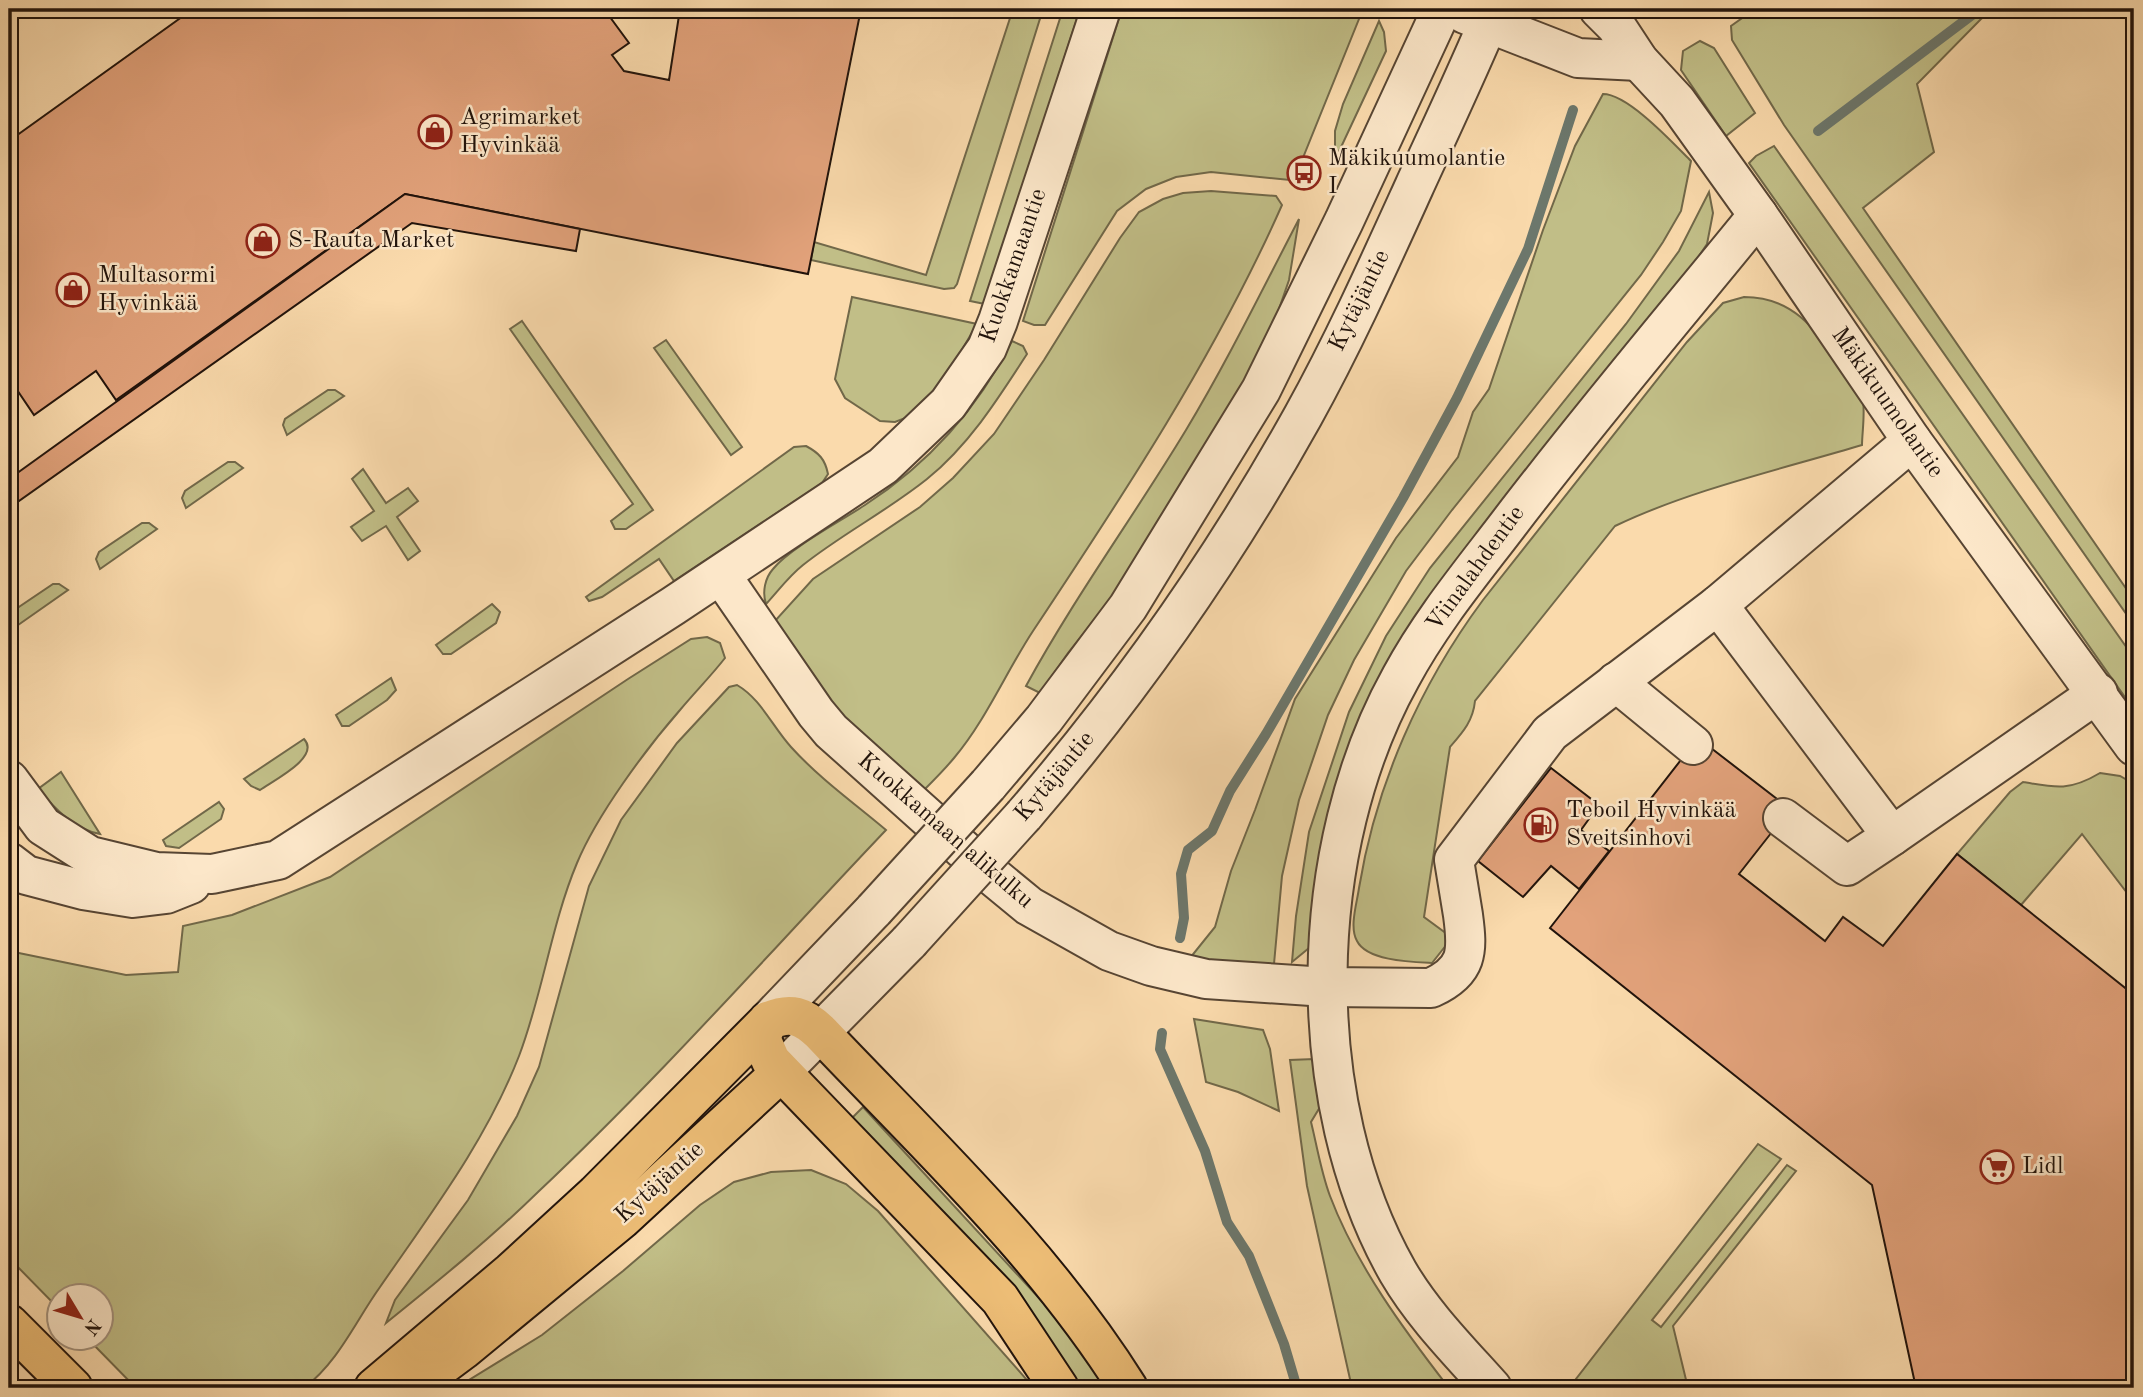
<svg xmlns="http://www.w3.org/2000/svg" width="2143" height="1397" viewBox="0 0 2143 1397" font-family="'Old Standard TT',serif">
<style>
.green{fill:#c1be87;stroke:#716849;stroke-width:2}
.lines{fill:none;stroke-linecap:round;stroke-linejoin:round}
.stream{stroke:#6c776c;stroke-width:10}
.building{fill:#e2a27b;stroke:#21130b;stroke-width:2}
.minor-casing{stroke:#574533;stroke-width:42}
.major-casing{stroke:#21130b;stroke-width:42}
.highway-casing{stroke:#21130b;stroke-width:42}
.minor{stroke:#fce7c9;stroke-width:38}
.major{stroke:#edbd76;stroke-width:38}
.highway{stroke:#edbd76;stroke-width:38}
.minor-bridge-casing{stroke:#574533;stroke-width:42;stroke-linecap:butt}
.minor-bridge{stroke:#fce7c9;stroke-width:38}
.labels{text-anchor:middle;dominant-baseline:central;stroke-width:5;stroke-linejoin:round;paint-order:stroke}
.poi-label{font-size:24px;fill:#21130b;stroke:#fce7c9;text-anchor:start}
.street-label{font-size:24px;fill:#21130b;stroke:#fce7c9}
</style>
<rect width="100%" height="100%" fill="#fadaac"/>
<filter id="stains"><feTurbulence type="fractalNoise" baseFrequency=".00286" numOctaves="4"/><feColorMatrix values="0 0 0 0 .2 0 0 0 0 .09 0 0 0 0 .02 0 0 0 .5 -.17"/></filter>
<radialGradient id="worn" r=".72"><stop offset=".6" stop-color="#630" stop-opacity="0"/><stop offset="1" stop-color="#630" stop-opacity=".3"/></radialGradient>
<g class="green">
<polygon points="1013,9 1043,9 957,284 954,288 944,289 811,260 814,242 926,275"/>
<polygon points="1063,9 1080,9 985,304 970,301"/>
<polygon points="1122,9 1363,9 1298,170 1290,180 1211,172 1176,177 1146,189 1117,211 1045,325 1034,325 1023,321"/>
<polygon points="1755,9 1995,9 1981,19 1917,84 1934,152 1863,208 2134,600 2134,625 1784,125 1732,40 1731,26"/>
<polygon points="1379,21 1384,32 1386,51 1335,160 1335,131 1343,104"/>
<polygon points="1700,41 1714,48 1755,113 1726,136 1681,70 1683,51"/>
<path d="M 1603,94 C 1628,94 1673,143 1691,161 L 1681,211 L 1663,242 L 1641,275 L 1452,510 L 1406,571 L 1354,660 L 1328,715 L 1299,800 L 1282,876 L 1274,964 L 1237,964 L 1190,958 L 1215,927 L 1231,871 L 1255,810 L 1295,699 L 1396,538 L 1458,457 L 1473,412 L 1489,389 L 1543,230 L 1575,146 Z"/>
<polygon points="1774,146 2134,658 2134,710 1749,163 1756,156"/>
<path d="M 1211,191 L 1276,196 L 1282,205 C 1215,356 1124,494 1033,631 C 1006,672 986,720 954,758 C 945,769 935,779 925,789 L 873,746 L 837,711 L 774,622 L 813,579 L 920,507 L 953,478 L 994,434 L 1044,360 L 1120,238 L 1139,212 L 1163,199 L 1183,193 Z"/>
<polygon points="1709,192 1713,213 1707,244 1335,806 1319,862 1309,948 1292,962 1296,916 1309,832 1349,712 1386,636 1430,568 1626,324 1679,251"/>
<path d="M 1299,219 L 1289,280 L 1270,335 L 1230,410 L 1112,597 L 1068,653 L 1040,693 L 1026,686 C 1074,598 1134,516 1186,430 C 1227,362 1262,290 1299,219 Z"/>
<polygon points="852,297 977,324 952,367 927,399 908,417 895,422 880,421 845,398 835,379"/>
<path d="M 1744,297 C 1793,297 1814,328 1840,365 C 1847,375 1858,386 1862,397 C 1866,407 1862,433 1862,445 C 1782,469 1690,490 1615,526 L 1475,701 C 1473,721 1463,732 1450,747 L 1424,917 L 1447,934 L 1447,944 L 1432,963 C 1412,962 1367,961 1357,941 C 1349,927 1357,903 1359,888 C 1376,784 1420,685 1483,600 L 1687,342 L 1723,303 Z"/>
<polygon points="522,321 653,510 626,529 615,529 611,521 633,504 510,329"/>
<polygon points="666,340 742,447 731,455 654,348"/>
<path d="M 1012,341 L 1023,346 L 1027,354 C 998,399 969,445 927,479 C 887,511 842,534 803,565 C 789,576 778,591 766,604 C 762,592 765,578 773,569 C 790,548 841,521 865,505 C 928,464 978,408 1012,341 Z"/>
<polygon points="328,390 335,390 344,396 287,435 283,425 285,419"/>
<path d="M 806,446 C 819,453 825,459 828,474 L 822,483 L 674,581 L 659,559 L 602,597 L 589,601 L 586,597 L 794,447 Z"/>
<polygon points="228,462 235,462 243,468 186,508 182,498 185,491"/>
<polygon points="363,469 386,503 408,488 418,501 397,517 420,551 408,560 386,526 362,541 351,527 374,511 352,479"/>
<polygon points="142,523 149,523 157,529 100,569 96,559 99,552"/>
<polygon points="53,584 59,584 68,590 11,630 10,613"/>
<polygon points="492,604 500,612 496,623 451,654 443,654 436,645"/>
<path d="M 707,637 L 720,643 L 725,658 C 711,676 695,692 680,710 C 645,750 597,815 577,863 C 551,925 543,993 519,1056 C 486,1141 431,1213 380,1287 C 355,1322 339,1361 304,1388 L 136,1388 L 87,1338 L 102,1338 L 102,1296 L 60,1296 L 59,1309 L 9,1258 L 9,951 L 126,975 L 178,972 L 183,926 L 232,915 L 330,877 L 628,679 L 691,639 Z"/>
<polygon points="391,678 396,690 387,700 349,726 342,726 336,715"/>
<path d="M 737,685 C 761,699 772,726 791,747 C 819,778 854,803 886,830 C 771,951 660,1077 538,1192 C 490,1239 438,1281 386,1323 L 395,1300 L 468,1200 L 517,1116 L 539,1067 L 589,886 L 621,820 L 677,743 L 729,687 Z"/>
<path d="M 304,739 C 321,757 274,780 260,790 L 251,786 L 244,779 Z"/>
<path d="M 61,772 L 100,834 C 75,830 54,808 38,789 Z"/>
<path d="M 2100,773 L 2120,776 L 2134,784 L 2134,902 L 2082,834 L 2021,905 L 1957,854 L 2010,792 L 2023,782 C 2056,788 2070,791 2100,773 Z"/>
<polygon points="219,802 224,809 221,819 179,848 166,846 163,840"/>
<polygon points="1194,1019 1263,1030 1270,1049 1279,1111 1238,1092 1206,1082"/>
<path d="M 1314,1059 L 1320,1107 L 1311,1122 C 1317,1146 1321,1172 1330,1196 C 1356,1265 1404,1330 1449,1388 L 1352,1388 L 1307,1186 L 1290,1060 Z"/>
<polygon points="863,1107 1061,1322 1108,1388 1082,1388 1045,1335 846,1124"/>
<polygon points="1758,1144 1781,1159 1652,1320 1661,1327 1787,1165 1796,1171 1673,1326 1688,1388 1569,1388"/>
<polygon points="811,1170 846,1184 878,1211 1034,1388 456,1388 542,1335 623,1271 700,1205 734,1182 771,1172"/>
</g>
<g class="lines">
<g class="stream">
<polyline points="1818,131 1980,9"/>
<polyline points="1180,938 1184,918 1181,874 1188,850 1212,831 1230,791 1266,734 1403,498 1457,398 1528,249 1573,110"/>
<polyline points="1162,1033 1160,1049 1205,1151 1227,1222 1249,1256 1284,1344 1297,1388"/>
</g>
</g>
<g class="building">
<polygon points="193,9 604,9 629,43 612,55 624,71 669,80 680,9 861,9 808,274 405,194 116,400 96,371 34,415 9,378 9,141"/>
<polygon points="405,194 580,229 576,251 412,223 9,508 9,479"/>
<polygon points="1698,738 1790,809 1739,874 1825,941 1843,917 1883,946 1957,854 2134,995 2134,1388 1916,1388 1872,1185 1550,928"/>
<polygon points="1551,768 1599,805 1581,830 1609,851 1579,889 1551,866 1523,897 1478,861"/>
</g>
<g class="lines">
<defs>
<g id="minor">
<polyline points="1599,9 1616,26 1639,61 1677,102 1758,215 1912,441 2134,746"/>
<polyline points="1465,14 1578,58 1639,61"/>
<path d="M 721,575 L 816,713 L 831,731 L 995,878 L 1029,906 L 1109,951 L 1151,966 L 1206,979 L 1326,987 L 1431,988 C 1468,971 1468,952 1463,915 C 1460,897 1457,879 1454,860 L 1550,733 L 1718,605 L 1912,441"/>
<polyline points="1718,605 1892,836 2098,693"/>
<polyline points="1616,682 1693,745"/>
<polyline points="9,780 43,826 90,856 156,872 212,874 278,860 673,606 883,466 948,404 987,348 998,321 1101,9"/>
<polyline points="988,785 1044,719 1128,607 1261,390 1344,221 1442,9"/>
<path d="M 1024,815 C 1130,692 1224,558 1303,416 C 1344,342 1379,264 1414,187 C 1441,128 1469,69 1494,9"/>
<polyline points="1783,818 1847,866 1892,836"/>
<polyline points="9,862 26,875 83,890 133,898 166,894 191,884"/>
<polyline points="768,1021 874,910"/>
<polyline points="780,1073 909,942"/>
<path d="M 1492,1388 C 1459,1351 1423,1315 1398,1272 C 1301,1101 1306,848 1401,677 C 1431,621 1472,572 1510,522 C 1590,417 1675,317 1758,215"/>
</g>
<g id="major">
<polyline points="374,1388 511,1272 596,1194 768,1021"/>
<polyline points="412,1388 463,1350 622,1219 780,1073"/>
</g>
<g id="highway">
<polyline points="9,1324 73,1388"/>
<path d="M 1059,1388 L 1000,1299 L 771,1061 L 761,1038 L 768,1021 C 791,1011 803,1016 820,1032 C 929,1147 1044,1254 1128,1388"/>
</g>
</defs>
<use href="#minor" class="minor-casing"/>
<use href="#major" class="major-casing"/>
<use href="#highway" class="highway-casing"/>
<use href="#minor" class="minor"/>
<use href="#major" class="major"/>
<use href="#highway" class="highway"/>
<defs>
<g id="minor-bridge">
<polyline points="874,910 988,785"/>
<polyline points="909,942 1024,815"/>
</g>
</defs>
<use href="#minor-bridge" class="minor-bridge-casing"/>
<use href="#minor-bridge" class="minor-bridge"/>
</g>
<defs>
<symbol id="shop-ring" viewBox="-11 -11 22 22"><circle r="9.5" fill="#fce7c9" stroke="#8f2418" stroke-width="1.5"/><path d="M-5-2.5h2.3a2.7 3.5 0 0 1 5.4 0H5L5.5 6h-11ZM-1.5-2.5h3a1.5 2.3 0 0 0-3 0Z" fill="#8f2418"/></symbol>
<symbol id="bus-ring" viewBox="-11 -11 22 22"><circle r="9.5" fill="#fce7c9" stroke="#8f2418" stroke-width="1.5"/><path d="M-5-6H5V4H4V6H2V4H-2V6H-4V4H-5ZM-3.5-4V0h7V-4ZM-3.5 1.2v1.5H-2V1.2ZM2 1.2v1.5H3.5V1.2Z" fill="#8f2418"/></symbol>
<symbol id="fuel-ring" viewBox="-11 -11 22 22"><circle r="9.5" fill="#fce7c9" stroke="#8f2418" stroke-width="1.5"/><path d="M-5.5-6h7V0h2V4h1.3V-2.5L3-4.5l.8-.8L6-3V5H2.5V1h-1V6h-7ZM-4.2-4.7v3.2H.2V-4.7Z" fill="#8f2418"/></symbol>
<symbol id="supermarket-ring" viewBox="-11 -11 22 22"><circle r="9.5" fill="#fce7c9" stroke="#8f2418" stroke-width="1.5"/><path d="M-6-5.5h2.5l.6 2H6L4.5 2H-2.5L-4.4-4H-6ZM-1.5 3.2a1.3 1.3 0 1 0 .1 0ZM3 3.2a1.3 1.3 0 1 0 .1 0Z" fill="#8f2418"/></symbol>
</defs>
<g fill-rule="evenodd">
<use href="#shop-ring" x="416" y="113" width="38" height="38"/>
<use href="#bus-ring" x="1285" y="154" width="38" height="38"/>
<use href="#shop-ring" x="244" y="222" width="38" height="38"/>
<use href="#shop-ring" x="54" y="271" width="38" height="38"/>
<use href="#fuel-ring" x="1522" y="806" width="38" height="38"/>
<use href="#supermarket-ring" x="1978" y="1148" width="38" height="38"/>
</g>
<g class="labels">
<g class="poi-label">
<text x="460" y="118">Agrimarket<tspan x="460" dy="28">Hyvinkää</tspan></text>
<text x="1328" y="159">Mäkikuumolantie<tspan x="1328" dy="28">I</tspan></text>
<text x="288" y="241">S-Rauta Market</text>
<text x="98" y="276">Multasormi<tspan x="98" dy="28">Hyvinkää</tspan></text>
<text x="1566" y="811">Teboil Hyvinkää<tspan x="1566" dy="28">Sveitsinhovi</tspan></text>
<text x="2022" y="1167">Lidl</text>
</g>
<g class="street-label">
<text transform="translate(1014 266) rotate(-71)">Kuokkamaantie</text>
<text transform="translate(1360 301) rotate(-64)">Kytäjäntie</text>
<text transform="translate(1887 403) rotate(55)">Mäkikuumolantie</text>
<text transform="translate(1476 569) rotate(-54)">Viinalahdentie</text>
<text transform="translate(1055 777) rotate(-50)">Kytäjäntie</text>
<text transform="translate(945 831) rotate(41)">Kuokkamaan alikulku</text>
<text transform="translate(660 1183) rotate(-42)">Kytäjäntie</text>
</g>
</g>
<rect width="2143" height="1397" fill="none" stroke="#fadaac" stroke-width="35"/>
<rect x="10" y="10" width="2122" height="1376" fill="none" stroke="#21130b" stroke-width="3.5"/>
<rect x="18" y="18" width="2108" height="1362" fill="none" stroke="#21130b" stroke-width="2"/>
<g transform="translate(80 1317) rotate(128)"><circle r="33" fill="#fce7c9" stroke="#a4927d" stroke-width="2"/>
<path d="M0-5L12 26L0 18L-12 26Z" fill="#8f2418"/>
<text y="-10" font-size="19" font-weight="bold" text-anchor="middle" fill="#21130b">N</text>
</g>
<rect width="100%" height="100%" filter="url(#stains)"/>
<rect width="100%" height="100%" fill="url(#worn)"/>
</svg>
